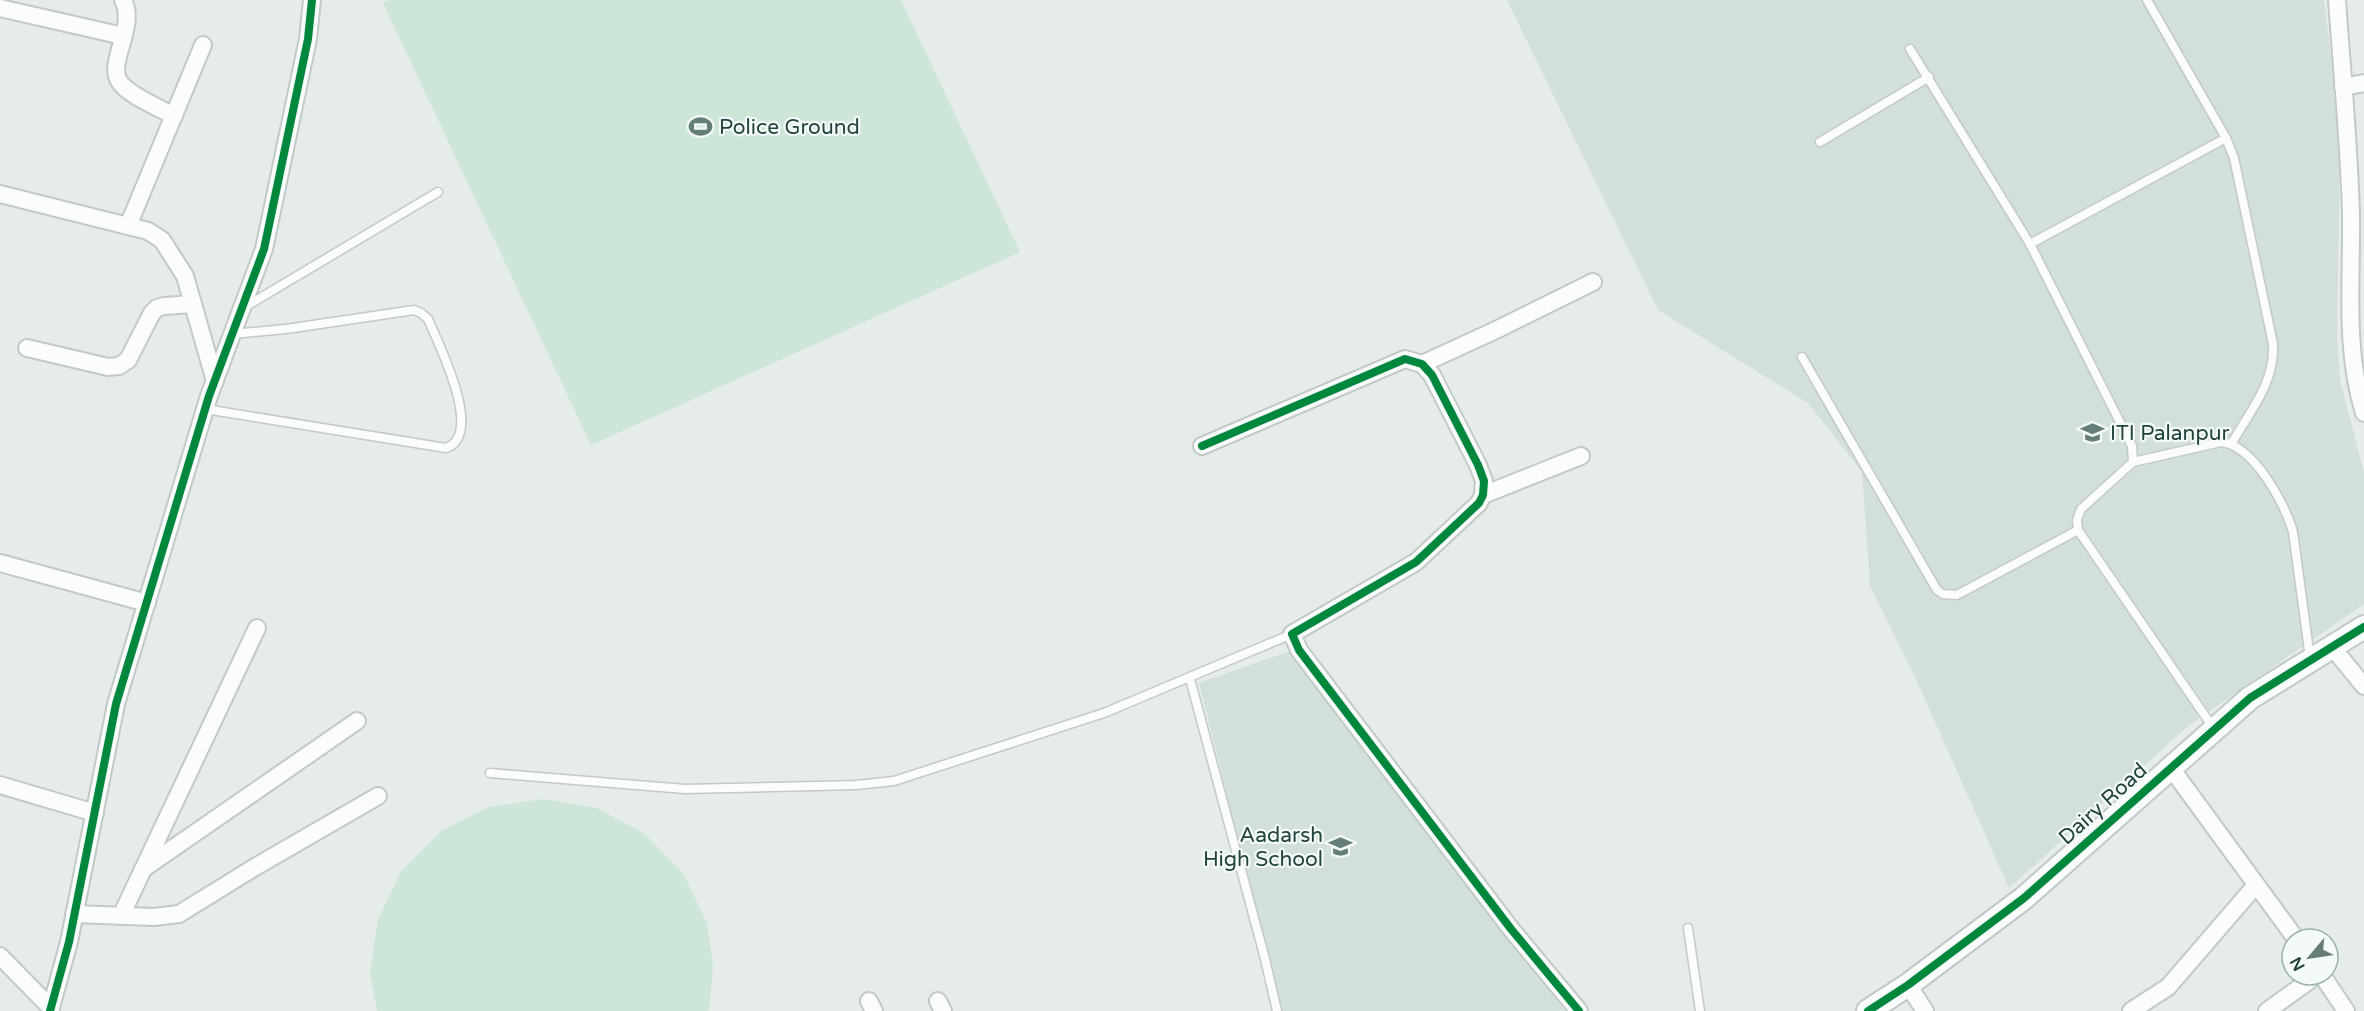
<svg xmlns="http://www.w3.org/2000/svg" width="2364" height="1011" viewBox="0 0 2364 1011" font-family="'Varela Round',sans-serif">
<style>
.built{fill:#d3dfda}
.green{fill:#cee6d8}
.lines{fill:none;stroke-linecap:round;stroke-linejoin:round}
.lane-casing{stroke:#c3c9c7;stroke-width:11}
.street-casing{stroke:#c3c9c7;stroke-width:20}
.secondary-casing{stroke:#c1cac8;stroke-width:26}
.lane{stroke:#fbfcfc;stroke-width:8}
.street{stroke:#fbfcfc;stroke-width:16}
.secondary{stroke:#fbfcfc;stroke-width:22}
.cycleway-casing{stroke:#f4faf8;stroke-width:11}
.cycleway{stroke:#00873e;stroke-width:8}
.labels{text-anchor:middle;dominant-baseline:central;stroke-width:4.5;stroke-linejoin:round;paint-order:stroke}
.poi-label{font-size:21px;fill:#20433e;stroke:#f4faf8;text-anchor:start}
.street-label{font-size:21px;fill:#20433e;stroke:#f4faf8}
</style>
<rect width="100%" height="100%" fill="#e6ecea"/>
<g class="built">
<polygon points="1507,0 2324,0 2340,128 2337,338 2340,380 2364,473 2364,604 2188,726 2009,888 1915,677 1870,586 1862,472 1808,403 1658,310"/>
<polygon points="1293,650 1565,1011 1281,1011 1199,683"/>
</g>
<g class="green">
<polygon points="389,0 901,0 1020,252 591,445 383,3"/>
<polygon points="543,799 597,808 645,834 683,873 707,923 713,966 709,1011 377,1011 370,973 378,919 402,870 441,831 489,807"/>
</g>
<g class="lines">
<defs>
<g id="lane">
<path d="M 2147,0 L 2226,138 L 2234,158 L 2273,344 C 2275,383 2250,411 2232,443"/>
<polyline points="1910,49 2030,244 2132,446 2133,462 2081,509 2077,520 2078,530 2214,729"/>
<polyline points="1820,142 1929,77"/>
<polyline points="2030,244 2226,138"/>
<polyline points="245,307 438,192"/>
<polyline points="1802,357 1937,590 1943,594 1957,595 2078,530"/>
<path d="M 205,409 L 446,448 C 485,435 438,343 428,319 L 421,313 L 414,310 L 286,329 L 232,334"/>
<path d="M 2133,462 L 2221,442 C 2253,445 2285,503 2293,532 L 2310,658"/>
<polyline points="1190,679 1265,959 1277,1011"/>
<polyline points="490,773 685,789 856,785 894,781 1104,713 1292,634"/>
<polyline points="1688,928 1700,1011"/>
</g>
<g id="street">
<path d="M 123,0 C 137,26 107,62 119,81 C 127,95 160,108 174,116"/>
<path d="M 2337,0 C 2342,71 2349,142 2351,214 C 2352,280 2344,349 2364,413"/>
<polyline points="0,8 123,36"/>
<polyline points="2343,87 2364,83"/>
<polyline points="0,194 148,231 162,240 185,276 215,381"/>
<polyline points="128,226 203,45"/>
<polyline points="27,348 108,367 119,366 128,360 152,313 157,308 164,306 193,304"/>
<polyline points="1422,364 1496,330 1593,282"/>
<polyline points="1202,446 1405,359 1422,364 1432,375 1478,465 1484,481 1483,495 1479,503 1416,562 1292,634 1299,650 1511,929 1579,1011"/>
<polyline points="1483,495 1581,456"/>
<polyline points="0,563 147,603"/>
<polyline points="2332,647 2364,686"/>
<polyline points="2171,768 2296,939"/>
<polyline points="0,785 95,813"/>
<polyline points="143,869 357,721"/>
<polyline points="74,914 154,917 179,914 255,867 378,796"/>
<polyline points="121,916 257,628"/>
<polyline points="0,956 51,1008"/>
<polyline points="2322,975 2346,1011"/>
<polyline points="1908,985 1925,1011"/>
<polyline points="869,1001 874,1011"/>
<polyline points="938,1001 943,1011"/>
<polyline points="50,1011 69,942 116,704 209,396 264,249 308,39 312,0"/>
<polyline points="2131,1011 2168,987 2256,885"/>
<polyline points="2267,1011 2317,975"/>
</g>
<polyline id="secondary" points="1868,1011 1908,985 2024,898 2250,698 2364,627"/>
</defs>
<use href="#lane" class="lane-casing"/>
<use href="#street" class="street-casing"/>
<use href="#secondary" class="secondary-casing"/>
<use href="#lane" class="lane"/>
<use href="#street" class="street"/>
<use href="#secondary" class="secondary"/>
<defs>
<g id="cycleway">
<polyline points="1202,446 1405,359 1422,364 1432,375 1478,465 1484,481 1483,495 1479,503 1416,562 1292,634 1299,650 1511,929 1579,1011"/>
<polyline points="50,1011 69,942 116,704 209,396 264,249 308,39 312,0"/>
<polyline points="1868,1011 1908,985 2024,898 2250,698 2364,627"/>
</g>
</defs>
<use href="#cycleway" class="cycleway-casing"/>
<use href="#cycleway" class="cycleway"/>
</g>
<defs>
<symbol id="stadium-bare" viewBox="-9 -9 18 18"><path d="M0-5a6.5 5 0 1 0 0 10a6.5 5 0 1 0 0-10ZM-3.5-1.8h7v3.6h-7Z" fill="#657e7a" stroke="#f4faf8" stroke-width="2.5" paint-order="stroke"/></symbol>
<symbol id="university-bare" viewBox="-9 -9 18 18"><path d="M0-5L7-2L0 1L-7-2ZM-4 1L0 2.5L4 1V4Q0 6-4 4Z" fill="#657e7a" stroke="#f4faf8" stroke-width="2.5" paint-order="stroke"/></symbol>
<symbol id="school-bare" viewBox="-9 -9 18 18"><path d="M0-5L7-2L0 1L-7-2ZM-4 1L0 2.5L4 1V4Q0 6-4 4Z" fill="#657e7a" stroke="#f4faf8" stroke-width="2.5" paint-order="stroke"/></symbol>
</defs>
<g fill-rule="evenodd">
<use href="#stadium-bare" x="684" y="110" width="33" height="33"/>
<use href="#university-bare" x="2076" y="416" width="33" height="33"/>
<use href="#school-bare" x="1324" y="830" width="33" height="33"/>
</g>
<g class="labels">
<g class="poi-label">
<text x="719" y="127">Police Ground</text>
<text x="2110" y="433">ITI Palanpur</text>
<text x="1323" y="835" text-anchor="end">Aadarsh<tspan x="1323" dy="24">High School</tspan></text>
</g>
<g class="street-label">
<text transform="translate(2103 804) rotate(-42)">Dairy Road</text>
</g>
</g>
<g transform="translate(2310 957) rotate(241)"><circle r="28" fill="#f4faf8" stroke="#9fb1ae" stroke-width="1.5"/>
<path d="M0-4.5L10 22L0 15L-10 22Z" fill="#657e7a"/>
<text y="-9" font-size="16" font-weight="bold" text-anchor="middle" fill="#20433e">N</text>
</g>
</svg>
